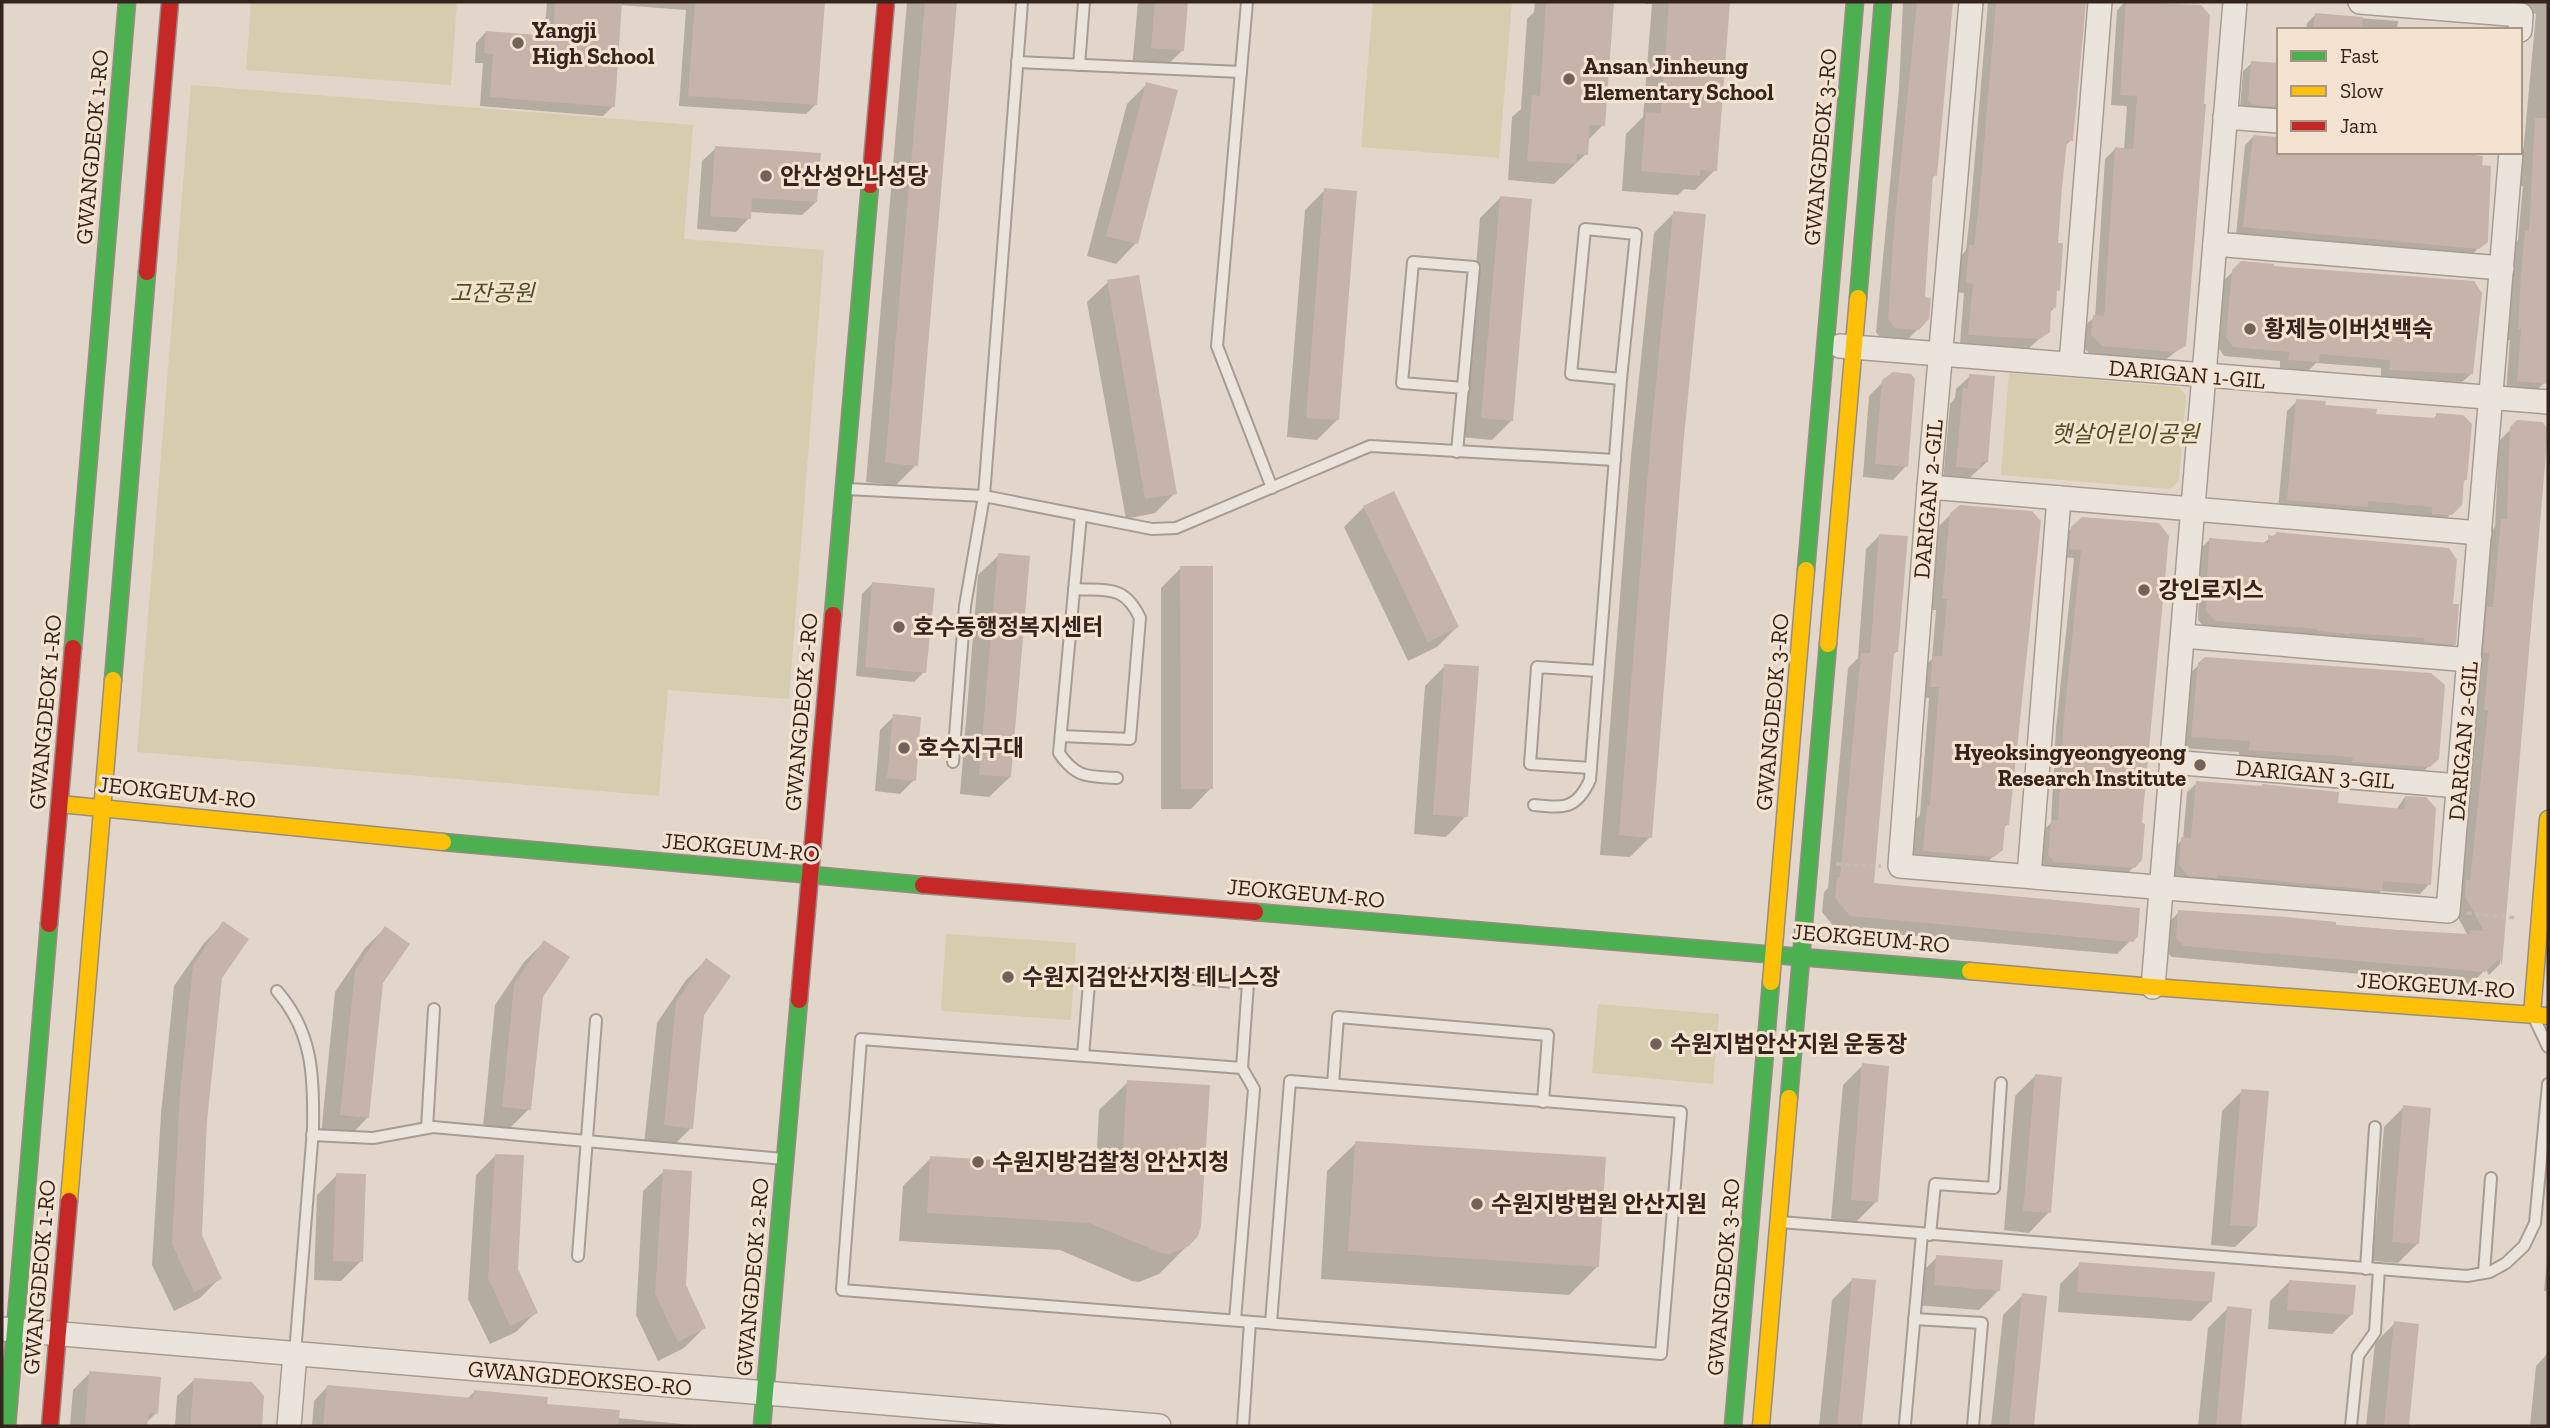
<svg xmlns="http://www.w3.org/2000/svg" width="2550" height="1428" viewBox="0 0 2550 1428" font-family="'Zilla Slab','Noto Sans KR',serif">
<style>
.green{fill:#d5cdad}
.shadow{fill:#0003}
.building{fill:#c6b4ab}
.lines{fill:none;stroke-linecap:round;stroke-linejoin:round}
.lane-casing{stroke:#a79c94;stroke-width:14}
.street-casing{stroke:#a79c94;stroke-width:26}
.fast-casing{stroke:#978c84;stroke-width:19}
.slow-casing{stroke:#978c84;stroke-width:19}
.jam-casing{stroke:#978c84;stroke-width:19}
.path{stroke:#c3bab3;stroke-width:3.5;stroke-dasharray:5 3.5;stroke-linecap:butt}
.lane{stroke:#eae4dc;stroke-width:10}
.street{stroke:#eae4dc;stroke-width:23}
.fast{stroke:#4caf50;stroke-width:16}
.slow{stroke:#ffc107;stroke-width:16}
.jam{stroke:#c62828;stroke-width:16}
.poi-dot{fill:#72625a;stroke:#f4e3d0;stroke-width:2.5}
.labels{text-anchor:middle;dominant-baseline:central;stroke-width:6;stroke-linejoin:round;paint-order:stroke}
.poi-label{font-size:23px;font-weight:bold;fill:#35241d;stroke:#f4e3d0;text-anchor:start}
.street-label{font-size:23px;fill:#35241d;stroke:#f4e3d0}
.park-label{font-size:23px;font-style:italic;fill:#4e5124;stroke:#f4e3d0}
</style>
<rect width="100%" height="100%" fill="#e2d6ca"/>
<g class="green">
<polygon points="251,2 457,2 451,85 246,70"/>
<polygon points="1373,2 1512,2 1499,158 1361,147"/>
<polygon points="191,85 693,125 684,239 824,250 789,699 668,690 659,796 137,752"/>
<polygon points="2009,373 2179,387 2186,396 2179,481 2170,489 2001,475"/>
<polygon points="946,934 1076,943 1071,1020 941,1011"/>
<polygon points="1598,1004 1719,1014 1713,1084 1592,1073"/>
</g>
<g class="shadow">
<polygon points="547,2 823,2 816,104 806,114 679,106 686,10 620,5 613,106 603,116 480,106 483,63 475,63 476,43 486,32 544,37"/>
<polygon points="907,2 955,2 916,465 896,485 866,482"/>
<polygon points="1138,2 1187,2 1183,50 1162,70 1132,68"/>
<polygon points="1535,2 1612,2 1603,125 1587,141 1586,154 1554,184 1508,180 1512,117 1521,109 1527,19 1534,12"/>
<polygon points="1646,2 1729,2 1715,170 1695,190 1684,189 1678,195 1622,191 1626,134 1643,117 1652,4 1646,4"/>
<polygon points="1903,2 1951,2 1935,175 1931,179 1923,299 1928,319 1905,342 1882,340 1876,332 1899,89"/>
<polygon points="1988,2 2081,2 2084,5 2071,140 2065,146 2056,244 2058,290 2055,292 2054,308 2049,313 2048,331 2029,348 1960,344 1964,293 1957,292 1961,256 1966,250 1970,215"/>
<polygon points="2125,2 2200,6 2184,345 2164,361 2091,355 2082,346 2083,327 2095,317 2105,159 2115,149 2124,150 2127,106 2111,105 2117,10"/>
<polygon points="2471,2 2548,2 2548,379 2532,395 2506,393 2510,340 2507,340 2510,287 2514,244 2518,240 2523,186 2520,186 2536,14"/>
<polygon points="2315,15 2398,21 2397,30 2306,30 2307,23"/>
<polygon points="2252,63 2279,65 2279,118 2240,108 2243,71"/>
<polygon points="1147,84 1136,243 1116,264 1087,256 1127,104"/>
<polygon points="2253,137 2279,152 2486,241 2469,257 2236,235 2245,145"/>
<polygon points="716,148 816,202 802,215 750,212 749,218 736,232 697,229 702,161"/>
<polygon points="1325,190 1337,420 1317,440 1287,437 1305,210"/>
<polygon points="1500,198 1512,420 1492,440 1462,437 1480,218"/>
<polygon points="1674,213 1682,437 1650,837 1630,857 1600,855 1631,456 1654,233"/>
<polygon points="2242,263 2472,373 2462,382 2381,379 2381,368 2316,363 2308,371 2280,368 2280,361 2224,356 2218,347 2223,281"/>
<polygon points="1108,282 1175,493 1155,513 1126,519 1087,302"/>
<polygon points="1970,376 1987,462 1965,482 1943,480 1950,404 1955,398 1956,389"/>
<polygon points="1883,382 1906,466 1893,480 1863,477 1869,396"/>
<polygon points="2297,401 2374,415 2432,420 2437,415 2465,480 2462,483 2461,504 2441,524 2423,523 2423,516 2362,511 2356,516 2278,509 2287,411"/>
<polygon points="2518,422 2546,430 2500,964 2489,975 2486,969 2471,984 2172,957 2165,951 2167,924 2179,912 2468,936 2453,908 2469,775 2472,773 2476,722 2473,721 2489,533 2495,527 2499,441"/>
<polygon points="1364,507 1457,627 1437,647 1408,661 1344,527"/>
<polygon points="1951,514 2008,824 2003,828 2001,849 1981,868 1913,862 1916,819 1920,815 1929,698 1919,697 1922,669 1932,659 1936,610 1931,610 1939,526"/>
<polygon points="2083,518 2140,825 2140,860 2125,876 2045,869 2040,864 2043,830 2051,823 2056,727 2074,558 2061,557 2063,537"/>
<polygon points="2276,534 2452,606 2454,644 2446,653 2206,629 2198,620 2201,548 2209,540 2262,544"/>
<polygon points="1880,535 1896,652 1892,656 1872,885 2136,935 2117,954 1836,929 1822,912 1824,892 1828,888 1848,668 1858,658 1866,549"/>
<polygon points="999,555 1010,777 989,797 960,794 978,575"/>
<polygon points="1181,568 1211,788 1191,809 1161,809 1161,588"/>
<polygon points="872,584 924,672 914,682 856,676 862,594"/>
<polygon points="2200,664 2437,758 2417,778 2239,761 2239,752 2180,748 2187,676"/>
<polygon points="1445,666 1466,816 1446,837 1414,834 1425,686"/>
<polygon points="894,716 914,780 900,794 875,791 880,730"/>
<polygon points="2197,783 2260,788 2262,785 2336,805 2396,810 2405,797 2429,884 2420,894 2381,891 2371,900 2178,884 2170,875 2173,849 2183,839 2187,792"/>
<polygon points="224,923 206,1121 200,1235 220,1278 200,1298 174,1311 152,1265 161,1114 174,986 204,943"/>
<polygon points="385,928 368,1117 348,1138 321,1135 335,992 365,948"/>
<polygon points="544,942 529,1109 509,1129 483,1127 495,1005 524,962"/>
<polygon points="706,960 691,1128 671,1148 644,1145 657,1023 686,980"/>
<polygon points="1863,1065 1876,1202 1856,1222 1831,1220 1843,1085"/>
<polygon points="2035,1076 2049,1212 2029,1233 2004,1230 2015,1096"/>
<polygon points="1128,1082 1188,1245 1159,1274 1139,1282 1132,1281 1060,1250 899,1241 903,1186 931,1158 1096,1168 1099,1110"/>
<polygon points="2242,1091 2256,1227 2235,1247 2211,1245 2222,1111"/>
<polygon points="2404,1107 2418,1243 2398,1263 2373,1261 2384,1127"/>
<polygon points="1356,1143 1597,1267 1569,1295 1321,1279 1327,1171"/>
<polygon points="496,1155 516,1269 536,1312 516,1332 490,1344 468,1299 476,1175"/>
<polygon points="664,1171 684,1285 704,1328 684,1348 658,1361 636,1315 643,1191"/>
<polygon points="337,1175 361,1261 341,1281 314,1280 317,1195"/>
<polygon points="2548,1250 2548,1291 2544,1291"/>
<polygon points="1937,1257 1999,1290 1979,1310 1915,1305 1917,1277"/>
<polygon points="2080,1264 2211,1301 2191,1321 2058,1312 2060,1284"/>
<polygon points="1852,1280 1874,1282 1860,1426 1819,1426 1832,1300"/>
<polygon points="2290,1281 2352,1314 2332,1334 2268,1329 2270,1301"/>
<polygon points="2023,1295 2045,1297 2032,1426 1991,1426 2003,1315"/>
<polygon points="2228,1308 2250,1310 2239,1426 2198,1426 2208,1328"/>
<polygon points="2395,1323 2417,1325 2407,1426 2366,1426 2375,1343"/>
<polygon points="2548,1353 2548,1426 2530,1426 2536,1366"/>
<polygon points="90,1373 156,1413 146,1423 146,1426 70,1426 73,1390"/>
<polygon points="195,1379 262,1397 260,1426 175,1426 177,1396"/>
<polygon points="327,1387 467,1399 474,1392 617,1418 704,1426 312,1426 314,1401"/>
</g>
<g class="building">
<polygon points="555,2 622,2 615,107 490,97 493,54 484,53 486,31 553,36"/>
<polygon points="695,2 825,2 817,105 688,96"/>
<polygon points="925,2 957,2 918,466 885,463"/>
<polygon points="1155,2 1188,2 1184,51 1151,48"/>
<polygon points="1546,2 1614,2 1605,126 1590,125 1588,155 1577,154 1576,164 1527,161 1532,95 1540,96"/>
<polygon points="1669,2 1730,2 1717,171 1700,170 1700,176 1641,171 1646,112 1661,113"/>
<polygon points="1917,2 1953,2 1937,176 1933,175 1929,232 1925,297 1931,298 1929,319 1919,330 1895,328 1888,319 1894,229"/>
<polygon points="1996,2 2086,2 2073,141 2067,141 2062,188 2058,243 2063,243 2060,291 2057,290 2056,308 2051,308 2050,332 2040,339 1968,335 1973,284 1966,283 1969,245 1974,245 1979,204"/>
<polygon points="2126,2 2201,5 2210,15 2204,104 2206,104 2186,346 2175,352 2102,346 2091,335 2093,315 2104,316 2115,147 2133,149 2137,96 2120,95"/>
<polygon points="2315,13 2363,17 2362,30 2313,30"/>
<polygon points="2251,61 2279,63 2279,107 2253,105 2248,99"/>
<polygon points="1146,82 1178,90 1138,244 1106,236"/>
<polygon points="2535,118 2548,118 2548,384 2517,381 2521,329 2518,329 2521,274 2525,230 2529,231"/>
<polygon points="2253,135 2279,137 2279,152 2443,152 2483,156 2482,165 2491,166 2488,242 2479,249 2243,227"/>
<polygon points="715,146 821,153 817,202 752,198 751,219 710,216"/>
<polygon points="1324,188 1357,191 1339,420 1306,418"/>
<polygon points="1500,196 1532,199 1513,421 1481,418"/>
<polygon points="1673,211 1706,214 1684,437 1652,838 1619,835 1651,434"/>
<polygon points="2241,261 2274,264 2274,266 2474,281 2482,293 2473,374 2389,370 2390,360 2320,354 2319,362 2288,360 2289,352 2233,347 2226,337 2232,270"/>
<polygon points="1139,275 1177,494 1145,499 1107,280"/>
<polygon points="1893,372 1911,374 1915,379 1908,467 1875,464 1882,380"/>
<polygon points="1969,374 1995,376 1988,462 1981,462 1980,469 1956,467 1963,388 1968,389"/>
<polygon points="2296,399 2326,401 2325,405 2377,409 2376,414 2436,418 2436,413 2463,415 2472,424 2467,480 2464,480 2462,505 2452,515 2432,514 2432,507 2368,501 2368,507 2287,500"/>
<polygon points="2517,420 2543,422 2548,430 2502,965 2499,959 2485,972 2184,946 2176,938 2178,910 2286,917 2336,922 2336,925 2397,930 2469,934 2470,930 2484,931 2465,896 2466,880 2470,880 2488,710 2484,710 2489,653 2483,653 2487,607 2493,607 2501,519 2507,519 2510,427"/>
<polygon points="1394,491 1459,627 1428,642 1363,506"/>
<polygon points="1960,505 2032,511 2041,521 2009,825 2005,824 2003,850 1994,857 1923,851 1927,805 1930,806 1939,687 1930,687 1933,656 1942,656 1947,599 1942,599 1950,513"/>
<polygon points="2082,517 2159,523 2169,536 2142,823 2145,824 2142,860 2135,868 2054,862 2048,855 2051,820 2058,820 2064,717 2081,550 2069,549 2071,527"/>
<polygon points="2276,532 2449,548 2457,560 2453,604 2459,604 2456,645 2424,642 2424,638 2350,633 2350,634 2317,631 2317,629 2215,621 2206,611 2209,538 2268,543 2268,535 2275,536"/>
<polygon points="1879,534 1908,536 1898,652 1894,652 1874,883 2140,908 2138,936 2133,942 1850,916 1835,898 1837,877 1840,877 1861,653 1870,653"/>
<polygon points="998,553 1030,556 1011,777 979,775"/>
<polygon points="1180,566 1213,566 1213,789 1181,789"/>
<polygon points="872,582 935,588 926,673 865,667"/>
<polygon points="2205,657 2431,673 2445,685 2439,759 2430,767 2352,762 2353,757 2249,750 2250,741 2191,737 2198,663"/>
<polygon points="1444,664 1479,666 1468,817 1433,815"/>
<polygon points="893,714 921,717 916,781 887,778"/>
<polygon points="2196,781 2262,786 2262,784 2339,792 2338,803 2404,809 2405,796 2426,797 2436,808 2431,885 2383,881 2382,891 2217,875 2217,878 2188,876 2179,865 2181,837 2191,838"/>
<polygon points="223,921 249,939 222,978 207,1121 202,1235 222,1279 194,1292 172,1244 180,1093 193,965"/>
<polygon points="385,926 410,944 383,983 369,1118 340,1115 355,970"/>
<polygon points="544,940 570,957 543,997 531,1110 502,1107 514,984"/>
<polygon points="706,958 731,976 704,1015 693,1129 664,1125 676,1002"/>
<polygon points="1862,1063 1889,1066 1878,1202 1851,1200"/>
<polygon points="2035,1074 2062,1077 2051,1213 2023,1211"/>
<polygon points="1127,1080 1210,1085 1201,1226 1198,1236 1189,1246 1169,1254 1161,1253 1089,1223 927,1213 930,1156 1122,1168"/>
<polygon points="2241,1089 2269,1091 2257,1227 2230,1225"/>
<polygon points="2403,1105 2431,1108 2419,1244 2392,1242"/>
<polygon points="1355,1141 1606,1157 1599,1267 1348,1251"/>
<polygon points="495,1154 524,1155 518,1269 538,1313 510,1326 488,1278"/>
<polygon points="663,1169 692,1171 686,1285 706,1328 678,1342 655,1294"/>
<polygon points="336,1173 366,1174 363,1262 333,1261"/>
<polygon points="1936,1255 2003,1260 2000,1291 1934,1285"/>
<polygon points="2079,1262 2215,1272 2212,1302 2077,1292"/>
<polygon points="1852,1278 1876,1280 1862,1426 1837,1426"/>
<polygon points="2289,1280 2356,1285 2353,1315 2287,1310"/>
<polygon points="2022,1293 2047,1296 2034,1426 2009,1426"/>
<polygon points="2227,1306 2252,1309 2241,1426 2216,1426"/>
<polygon points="2394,1321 2419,1324 2409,1426 2384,1426"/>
<polygon points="89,1371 161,1377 158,1414 149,1413 147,1426 85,1426"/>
<polygon points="194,1378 252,1382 264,1396 262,1426 190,1426"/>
<polygon points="327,1385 473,1398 474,1390 548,1397 547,1404 620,1410 618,1426 323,1426"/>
</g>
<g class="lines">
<defs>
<g id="lane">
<polyline points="1247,2 1217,346 1272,488"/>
<polyline points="1017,62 1241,72"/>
<polyline points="1079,65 1084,2"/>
<polygon points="1585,229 1636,234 1621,379 1571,374"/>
<polyline points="1457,452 1474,267 1413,262 1402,383 1464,388"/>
<polyline points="847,489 984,496 1152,529 1176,528 1370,446 1615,460"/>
<path d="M 1081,515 L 1059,753 C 1077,779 1088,776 1117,778"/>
<path d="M 1061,736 L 1130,739 L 1140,618 C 1124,584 1107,591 1074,589"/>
<polyline points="953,762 965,606 984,496 1022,2"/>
<polyline points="1591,768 1530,764 1537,667 1598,671"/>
<path d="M 1534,805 C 1564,808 1576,810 1590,780 L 1621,379"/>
<path d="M 277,991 C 313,1032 314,1077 313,1129 L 295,1353"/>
<polyline points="2535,1020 2548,1047"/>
<polyline points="1083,1056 1090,971 1248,983 1242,1068 861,1039 842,1290 1661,1354 1681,1112 1290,1081 1271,1323"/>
<polyline points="1333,1084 1338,1017 1548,1035 1543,1102"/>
<polyline points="427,1128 434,1009"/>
<polyline points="312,1135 373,1138 433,1127 783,1159"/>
<polyline points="1780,1222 2467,1276 2490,1272 2506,1263 2524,1246 2535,1223 2548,1084"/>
<polyline points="1930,1235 1935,1184 1994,1188 2001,1083"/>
<polyline points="578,1256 596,1020"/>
<polyline points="2366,1269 2375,1127"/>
<polyline points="2484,1273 2491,1178"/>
<polyline points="1914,1319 1982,1323 1973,1426"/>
<polyline points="1235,1320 1254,1089 1242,1068"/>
<polyline points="1905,1424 1922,1234"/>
<polyline points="1243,1426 1250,1322"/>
<polyline points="2351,1426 2358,1356 2375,1332 2379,1269"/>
</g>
<g id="street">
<polyline points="1971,2 1929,487 1900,866 2448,911 2511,152"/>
<polyline points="2360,2 2521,15 2520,30"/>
<polyline points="2225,117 2279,121"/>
<polyline points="2215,244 2502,268"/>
<polyline points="1840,346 2548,402"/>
<polyline points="2071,364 2100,2"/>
<polyline points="1929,487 2480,533"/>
<polyline points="2183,636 2470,660"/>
<polyline points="2171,762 2459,786"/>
<polyline points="2029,876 2059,498"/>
<polyline points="2153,987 2235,2"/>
<polyline points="2,1329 1159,1426"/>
<polyline points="289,1426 295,1353"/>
</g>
<g id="fast">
<polyline points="1858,298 1883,2"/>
<polyline points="1806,570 1855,2"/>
<polyline points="833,615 870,185"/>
<polyline points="73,648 127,2"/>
<polyline points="113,680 147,272"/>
<polyline points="443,842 923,885"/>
<polyline points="1255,912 1970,971"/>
<polyline points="1789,1098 1828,644"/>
<polyline points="7,1426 49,924"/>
<polyline points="762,1426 799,1000"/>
<polyline points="1733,1426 1771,982"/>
</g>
<g id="slow">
<polyline points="1828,644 1858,298"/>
<polyline points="60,804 443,842"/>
<polyline points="1970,971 2153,987 2548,1016"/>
<polyline points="1771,982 1806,570"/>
<polyline points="2532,1014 2548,819"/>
<polyline points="69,1201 113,680"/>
<polyline points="1761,1426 1789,1098"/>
</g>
<g id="jam">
<polyline points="870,185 886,2"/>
<polyline points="147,272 170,2"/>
<polyline points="923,885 1255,912"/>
<polyline points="49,924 73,648"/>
<polyline points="799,1000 833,615"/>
<polyline points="50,1426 69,1201"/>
</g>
</defs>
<use href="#lane" class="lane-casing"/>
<use href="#street" class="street-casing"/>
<use href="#fast" class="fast-casing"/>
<use href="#slow" class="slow-casing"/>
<use href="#jam" class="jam-casing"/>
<g class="path">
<polyline points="1836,864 1881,866"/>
<polyline points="2467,913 2516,918"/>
</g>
<use href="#lane" class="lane"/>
<use href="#street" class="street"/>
<use href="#fast" class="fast"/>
<use href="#slow" class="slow"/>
<use href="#jam" class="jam"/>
</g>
<g class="poi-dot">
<circle cx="518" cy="43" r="7"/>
<circle cx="1569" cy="79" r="7"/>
<circle cx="766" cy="176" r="7"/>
<circle cx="2250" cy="329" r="7"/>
<circle cx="2144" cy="590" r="7"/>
<circle cx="899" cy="627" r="7"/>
<circle cx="904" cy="748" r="7"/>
<circle cx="2200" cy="765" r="7"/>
<circle cx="1008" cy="977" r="7"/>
<circle cx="1656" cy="1044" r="7"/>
<circle cx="978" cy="1162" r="7"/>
<circle cx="1477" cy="1204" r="7"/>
</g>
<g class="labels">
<g class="poi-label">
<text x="532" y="30">Yangji<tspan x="532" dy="26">High School</tspan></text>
<text x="1583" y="66">Ansan Jinheung<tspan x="1583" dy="26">Elementary School</tspan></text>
<text x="780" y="176">안산성안나성당</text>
<text x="2264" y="329">황제능이버섯백숙</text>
<text x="2158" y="590">강인로지스</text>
<text x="913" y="627">호수동행정복지센터</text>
<text x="918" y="748">호수지구대</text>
<text x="2186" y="752" text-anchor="end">Hyeoksingyeongyeong<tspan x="2186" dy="26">Research Institute</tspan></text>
<text x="1022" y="977">수원지검안산지청 테니스장</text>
<text x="1670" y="1044">수원지법안산지원 운동장</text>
<text x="992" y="1162">수원지방검찰청 안산지청</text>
<text x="1491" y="1204">수원지방법원 안산지원</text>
</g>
<g class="street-label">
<text transform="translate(92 147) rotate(-85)">GWANGDEOK 1-RO</text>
<text transform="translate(1820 147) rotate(-85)">GWANGDEOK 3-RO</text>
<text transform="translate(2187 374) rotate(5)">DARIGAN 1-GIL</text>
<text transform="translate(1928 499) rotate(-85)">DARIGAN 2-GIL</text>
<text transform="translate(45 712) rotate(-85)">GWANGDEOK 1-RO</text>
<text transform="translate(801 712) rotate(-85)">GWANGDEOK 2-RO</text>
<text transform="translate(1772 712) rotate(-85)">GWANGDEOK 3-RO</text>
<text transform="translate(2463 741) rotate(-85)">DARIGAN 2-GIL</text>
<text transform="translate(2315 774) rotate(5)">DARIGAN 3-GIL</text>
<text transform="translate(177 792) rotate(6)">JEOKGEUM-RO</text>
<text transform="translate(741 847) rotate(5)">JEOKGEUM-RO</text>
<text transform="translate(1306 893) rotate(5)">JEOKGEUM-RO</text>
<text transform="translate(1871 938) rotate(5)">JEOKGEUM-RO</text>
<text transform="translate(2436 985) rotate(4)">JEOKGEUM-RO</text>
<text transform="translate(39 1277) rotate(-85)">GWANGDEOK 1-RO</text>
<text transform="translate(752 1277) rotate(-85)">GWANGDEOK 2-RO</text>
<text transform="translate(1723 1277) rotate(-85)">GWANGDEOK 3-RO</text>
<text transform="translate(580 1378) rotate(5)">GWANGDEOKSEO-RO</text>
</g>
<g class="park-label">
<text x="492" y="293">고잔공원</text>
<text x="2125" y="434">햇살어린이공원</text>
</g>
</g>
<rect width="2550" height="1428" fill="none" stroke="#35241d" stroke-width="7"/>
<rect x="2277" y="28" width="245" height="126" fill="#f4e3d0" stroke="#a89788" stroke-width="2"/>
<rect x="2291" y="51" width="35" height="10" fill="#4caf50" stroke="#a89788" stroke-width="2"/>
<text x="2340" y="63" font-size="21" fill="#35241d">Fast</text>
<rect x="2291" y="86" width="35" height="10" fill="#ffc107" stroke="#a89788" stroke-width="2"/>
<text x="2340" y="98" font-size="21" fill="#35241d">Slow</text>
<rect x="2291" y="121" width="35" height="10" fill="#c62828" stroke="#a89788" stroke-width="2"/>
<text x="2340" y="133" font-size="21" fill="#35241d">Jam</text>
</svg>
